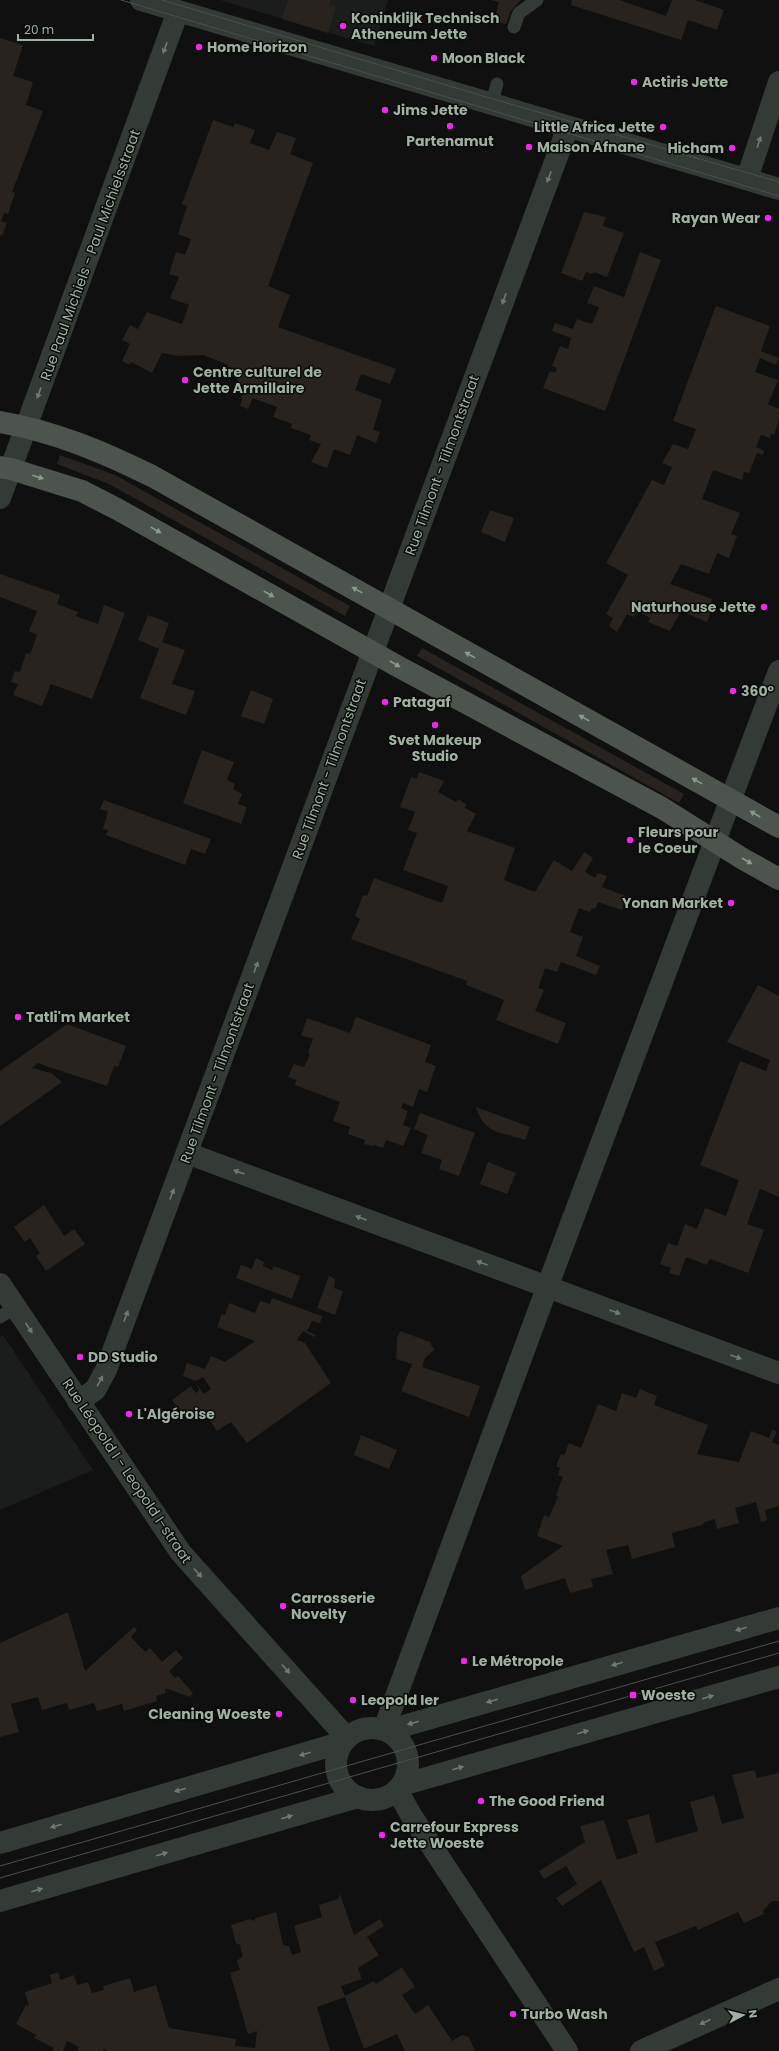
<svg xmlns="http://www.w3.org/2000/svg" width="779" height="2051" viewBox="0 0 779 2051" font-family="Poppins,sans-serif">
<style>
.built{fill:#1b1d1c}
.green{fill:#28231f}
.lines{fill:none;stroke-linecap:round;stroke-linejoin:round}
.service{stroke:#343a35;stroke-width:13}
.minor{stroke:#343a35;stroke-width:22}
.tertiary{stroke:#343a35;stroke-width:22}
.primary{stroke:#4c544d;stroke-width:22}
.tram{stroke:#4a524b;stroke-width:1}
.oneway{fill:#6f7b70}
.oneway2{fill:#8b9a8c}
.poi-dot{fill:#ef28ec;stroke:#0a0b0a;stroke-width:1.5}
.labels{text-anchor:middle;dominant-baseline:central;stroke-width:3;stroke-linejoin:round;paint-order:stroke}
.poi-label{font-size:14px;font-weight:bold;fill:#a0b1a1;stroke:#0a0b0a;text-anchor:start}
.street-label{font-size:14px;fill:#a0b1a1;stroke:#0a0b0a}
</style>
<rect width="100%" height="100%" fill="#0f100f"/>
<g class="built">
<polygon points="220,0 388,0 374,46"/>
<polygon points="3,1335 93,1470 0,1510 0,1337"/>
</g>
<g class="green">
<polygon points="288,0 330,0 329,5 336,6 328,33 282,19"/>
<polygon points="491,0 521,0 510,12 506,24 494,21 499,2"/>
<polygon points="572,0 619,0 666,16 672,0 695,0 724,10 717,30 688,20 681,40 571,5"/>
<polygon points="0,38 23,45 13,76 33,82 26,105 43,111 12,192 15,193 8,214 4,213 1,221 7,223 2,236 0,235"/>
<polygon points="213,120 233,127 235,123 255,130 250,143 269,150 277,132 296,138 290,154 313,163 268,286 290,295 278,327 396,369 390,384 361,374 355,390 382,400 373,430 380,432 376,443 357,435 350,455 334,449 327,468 311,462 321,444 309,440 311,435 291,428 292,424 273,417 277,407 253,398 248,409 240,406 242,400 241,390 236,376 226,364 203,355 179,356 162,353 152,373 131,362 130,365 122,361 130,344 122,340 130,325 138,329 147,312 182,324 189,305 170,298 179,277 169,274 176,252 185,255 191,239 178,234 187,206 182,204"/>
<polygon points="584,212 606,217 603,226 624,233 607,277 594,272 592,274 586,272 582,281 561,273"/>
<polygon points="640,252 661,260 605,411 543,388 550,371 555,373 557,368 552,366 560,346 568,349 571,338 552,331 555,323 573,329 577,319 592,324 599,307 587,303 594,286 624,297"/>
<polygon points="716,306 770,326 761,351 779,358 776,365 760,358 755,372 778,380 768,404 779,409 779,420 774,435 771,434 770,438 761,435 756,447 764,451 763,455 757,453 749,473 744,472 742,480 713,470 702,499 740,513 731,534 737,536 729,558 717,553 709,574 681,564 670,584 712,599 708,610 711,611 707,622 681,611 670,631 648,622 650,618 638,611 634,617 627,614 617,632 609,626 613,618 606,614 628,575 606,563 652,480 664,485 672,467 662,463 673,444 688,449 696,429 673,421"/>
<polygon points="60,455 115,475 350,606 345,616 109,484 57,464"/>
<polygon points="490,510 514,518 505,542 481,532"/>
<polygon points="0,574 60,595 57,604 78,612 76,616 98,624 104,605 125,613 92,699 51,684 42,706 13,695 18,684 11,682 15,671 20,672 26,653 30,654 37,635 29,631 37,611 0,597"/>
<polygon points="148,615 169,623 162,642 185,650 172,684 195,691 186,715 140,698 159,649 138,640"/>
<polygon points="422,648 684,794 679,803 417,656"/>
<polygon points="251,690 273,699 264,724 241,716"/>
<polygon points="202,750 234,762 227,780 235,784 233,789 242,794 238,804 247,807 241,824 183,803"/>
<polygon points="419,772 444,781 438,792 456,802 458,799 466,804 465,808 476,814 467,831 515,848 504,880 535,892 554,860 572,871 584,852 593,858 585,872 595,878 598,873 607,876 602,887 626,896 622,910 598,902 595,909 592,908 590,912 579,908 570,932 583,937 576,956 600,966 596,975 561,962 557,972 545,968 538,988 544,990 535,1011 566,1023 558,1044 496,1020 504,1000 466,985 467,981 351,939 360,919 355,916 363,895 367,896 374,878 442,903 448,886 403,870 417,833 408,830 415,812 400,807 411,777 417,779"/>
<polygon points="104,800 211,839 205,854 191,849 185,865 106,835 108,830 103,829 108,811 100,809"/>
<polygon points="758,985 779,996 779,1197 760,1189 747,1224 764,1230 748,1273 710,1259 707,1265 686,1257 679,1276 669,1273 671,1268 660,1264 668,1243 677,1246 685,1224 697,1229 705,1208 726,1216 739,1180 700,1165 740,1061 766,1071 770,1060 727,1042"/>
<polygon points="356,1017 431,1045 425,1062 436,1066 427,1092 419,1089 413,1107 403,1103 401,1108 408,1111 403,1125 411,1128 403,1146 386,1140 383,1148 374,1145 373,1146 364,1144 365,1140 348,1134 350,1127 333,1121 340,1102 295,1085 296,1080 288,1077 294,1064 304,1067 310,1054 308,1052 313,1039 301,1035 307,1018 350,1033"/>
<polygon points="67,1024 126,1046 118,1067 114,1066 107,1086 37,1063 32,1068 51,1073 62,1082 0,1126 0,1071"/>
<path d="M 476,1107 L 530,1127 L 525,1140 C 502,1131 485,1136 476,1107 Z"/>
<polygon points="420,1113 475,1133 459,1176 439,1169 442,1160 421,1153 428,1135 414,1129"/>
<polygon points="488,1162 516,1173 507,1194 480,1184"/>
<polygon points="44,1205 64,1236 74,1229 85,1244 46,1271 36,1256 40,1253 30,1238 25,1242 14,1227"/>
<polygon points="256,1258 264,1262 263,1266 272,1270 274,1266 300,1276 292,1299 236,1278 241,1265 252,1269"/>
<polygon points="329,1276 335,1279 334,1288 343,1291 335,1315 317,1308"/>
<polygon points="272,1298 322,1316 320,1323 312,1321 307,1331 316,1335 314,1337 303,1331 297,1340 305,1343 331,1383 247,1443 231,1422 217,1431 205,1413 193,1421 185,1409 181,1412 172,1400 191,1386 196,1393 199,1390 196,1383 204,1394 211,1389 203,1377 196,1381 183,1376 187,1363 205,1369 211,1356 225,1362 255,1341 217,1327 222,1314 225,1315 229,1303 255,1313 260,1301 270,1304"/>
<polygon points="400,1331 430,1342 434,1350 425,1358 422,1367 480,1386 469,1417 401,1391 412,1364 396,1359 397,1338"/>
<polygon points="640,1389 657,1396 654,1405 708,1425 697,1454 739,1462 751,1431 769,1438 772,1430 777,1431 772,1442 779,1445 779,1506 765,1510 767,1520 761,1522 756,1502 735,1508 739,1523 717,1529 715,1519 705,1522 702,1525 672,1533 675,1547 632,1559 628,1545 606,1550 613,1574 591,1579 593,1587 570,1593 565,1578 525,1590 521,1576 563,1546 537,1536 544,1515 549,1517 558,1497 556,1495 563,1477 558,1475 560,1468 556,1466 561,1454 564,1455 569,1443 581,1448 598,1404 616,1411 622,1393 636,1398"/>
<polygon points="361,1435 397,1450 389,1469 354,1455"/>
<polygon points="68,1612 85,1671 134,1627 137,1630 131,1637 145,1652 150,1648 162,1662 176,1650 183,1658 169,1671 175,1678 178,1676 193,1693 190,1697 165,1688 166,1693 156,1696 157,1701 124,1711 122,1704 97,1711 94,1703 69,1710 67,1703 42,1710 38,1697 11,1704 19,1732 0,1737 0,1643"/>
<polygon points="754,1770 757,1778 779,1773 779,1901 772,1901 763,1911 764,1914 744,1923 738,1912 698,1930 696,1926 655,1942 665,1966 654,1971 644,1947 634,1952 601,1880 562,1906 556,1898 577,1884 566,1866 544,1879 539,1871 585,1842 580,1826 604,1820 617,1860 638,1853 627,1820 649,1814 656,1843 698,1831 690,1802 714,1795 722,1824 744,1818 732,1775"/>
<polygon points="340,1894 354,1935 380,1919 384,1926 367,1937 379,1955 358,1968 362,1979 341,1986 345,1996 374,1981 376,1984 402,1967 415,1987 402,1995 415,2014 428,2005 452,2041 462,2035 469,2037 475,2051 405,2051 397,2034 364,2049 345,1997 317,2007 330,2051 108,2051 104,2049 102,2051 78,2051 79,2047 67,2041 63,2051 52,2051 54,2048 34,2038 36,2035 16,2024 26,2005 29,2006 25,1992 52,1983 50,1975 58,1972 60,1980 74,1975 77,1985 88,1982 92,1993 104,1990 103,1986 130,1978 134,1992 156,1985 169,2028 236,2039 235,2046 255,2048 257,2031 248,2034 230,1973 240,1970 237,1961 243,1956 240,1945 236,1943 231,1925 250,1919 254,1921 256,1918 276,1912 283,1945 289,1946 292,1955 301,1952 294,1926 322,1917 319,1905 338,1899"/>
</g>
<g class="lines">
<g class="service">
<polyline points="514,27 519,13 537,0"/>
<polyline points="491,105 497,84"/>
<polyline points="0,1317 16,1307"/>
</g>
<g class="minor">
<polyline points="141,0 779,189"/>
<polyline points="747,179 779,82"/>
<polyline points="0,498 178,11"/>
<polyline points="187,1153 779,1373"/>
<polyline points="0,1284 181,1553 347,1738"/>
<polyline points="78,1401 95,1390 106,1370 568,127"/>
<polyline points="384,1729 554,1269 779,671"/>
<polyline points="397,1790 411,1815 567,2051"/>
<polyline points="641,2051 779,1989"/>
</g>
<g class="tertiary">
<circle cx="372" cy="1764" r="36"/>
<polyline points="390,1732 407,1725 779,1618"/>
<polyline points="402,1785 779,1677"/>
<polyline points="0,1843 343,1742"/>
<polyline points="0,1901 358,1797"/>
</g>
<g class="primary">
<path d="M 0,422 C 54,431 103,452 152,476 L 779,827"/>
<polyline points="0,467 11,469 82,491 117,509 399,667 662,808 743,859 779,879"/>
</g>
<g class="tram">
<polyline points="121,0 779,196"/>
<polyline points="162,0 493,99 779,182"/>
<polyline points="0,1866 779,1641"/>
<polyline points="0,1878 779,1653"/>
</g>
</g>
<defs><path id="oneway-solid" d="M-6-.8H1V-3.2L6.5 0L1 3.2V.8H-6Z"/></defs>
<g class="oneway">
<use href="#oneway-solid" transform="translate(165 48) rotate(110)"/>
<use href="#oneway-solid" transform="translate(759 142) rotate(-72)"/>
<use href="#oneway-solid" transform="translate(549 177) rotate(111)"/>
<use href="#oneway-solid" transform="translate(504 299) rotate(110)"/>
<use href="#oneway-solid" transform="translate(39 393) rotate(110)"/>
<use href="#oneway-solid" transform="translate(256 967) rotate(-70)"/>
<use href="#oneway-solid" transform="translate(239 1172) rotate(-160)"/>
<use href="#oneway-solid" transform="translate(172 1194) rotate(-69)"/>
<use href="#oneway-solid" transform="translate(361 1218) rotate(-160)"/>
<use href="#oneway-solid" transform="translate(482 1263) rotate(-160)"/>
<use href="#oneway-solid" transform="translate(615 1312) rotate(20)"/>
<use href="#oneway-solid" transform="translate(126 1316) rotate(-69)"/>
<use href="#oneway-solid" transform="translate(29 1328) rotate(56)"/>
<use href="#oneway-solid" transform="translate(736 1357) rotate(20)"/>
<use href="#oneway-solid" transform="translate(100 1381) rotate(-62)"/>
<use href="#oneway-solid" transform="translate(198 1573) rotate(48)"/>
<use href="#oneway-solid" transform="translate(741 1629) rotate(164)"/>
<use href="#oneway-solid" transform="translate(617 1664) rotate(164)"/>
<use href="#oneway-solid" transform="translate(286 1669) rotate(48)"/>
<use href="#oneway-solid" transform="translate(708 1697) rotate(-16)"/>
<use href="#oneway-solid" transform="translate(492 1701) rotate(164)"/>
<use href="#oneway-solid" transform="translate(413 1723) rotate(164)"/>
<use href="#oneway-solid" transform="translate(583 1732) rotate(-16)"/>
<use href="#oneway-solid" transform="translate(305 1754) rotate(164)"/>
<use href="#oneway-solid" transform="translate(458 1768) rotate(-16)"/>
<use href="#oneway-solid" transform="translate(180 1790) rotate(164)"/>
<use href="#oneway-solid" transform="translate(287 1817) rotate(-16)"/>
<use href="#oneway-solid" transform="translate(56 1826) rotate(164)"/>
<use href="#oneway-solid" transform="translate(162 1854) rotate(-16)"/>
<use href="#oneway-solid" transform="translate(37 1890) rotate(-16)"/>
<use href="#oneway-solid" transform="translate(705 2022) rotate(156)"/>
</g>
<g class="oneway2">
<use href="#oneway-solid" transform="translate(38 477) rotate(17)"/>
<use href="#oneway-solid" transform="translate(156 530) rotate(29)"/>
<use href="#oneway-solid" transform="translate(357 590) rotate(-151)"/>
<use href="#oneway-solid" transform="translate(269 594) rotate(29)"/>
<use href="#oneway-solid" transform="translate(470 655) rotate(-151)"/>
<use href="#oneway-solid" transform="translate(395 664) rotate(30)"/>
<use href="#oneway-solid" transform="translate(584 718) rotate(-151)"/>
<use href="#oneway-solid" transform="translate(697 781) rotate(-151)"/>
<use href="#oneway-solid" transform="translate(755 814) rotate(-150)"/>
<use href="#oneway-solid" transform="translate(747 861) rotate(30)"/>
</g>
<g class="poi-dot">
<circle cx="343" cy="26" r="4"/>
<circle cx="199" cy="47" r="4"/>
<circle cx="434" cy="58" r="4"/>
<circle cx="634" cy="82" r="4"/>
<circle cx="385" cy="110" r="4"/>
<circle cx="450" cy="126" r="4"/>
<circle cx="663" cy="127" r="4"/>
<circle cx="529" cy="147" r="4"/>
<circle cx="732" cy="148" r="4"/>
<circle cx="768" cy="218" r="4"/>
<circle cx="185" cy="380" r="4"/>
<circle cx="764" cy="607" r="4"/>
<circle cx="733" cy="691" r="4"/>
<circle cx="385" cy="702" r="4"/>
<circle cx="435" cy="725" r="4"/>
<circle cx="630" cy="840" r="4"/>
<circle cx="731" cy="903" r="4"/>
<circle cx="18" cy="1017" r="4"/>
<circle cx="80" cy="1357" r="4"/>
<circle cx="129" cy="1414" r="4"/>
<circle cx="283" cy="1606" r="4"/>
<circle cx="464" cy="1661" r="4"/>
<rect x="629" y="1691" width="8" height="8" rx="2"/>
<circle cx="353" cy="1700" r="4"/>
<circle cx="279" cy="1714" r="4"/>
<circle cx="481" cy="1801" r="4"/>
<circle cx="382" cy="1835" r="4"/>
<circle cx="513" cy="2014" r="4"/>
</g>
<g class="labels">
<g class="poi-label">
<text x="351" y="18">Koninklijk Technisch<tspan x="351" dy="16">Atheneum Jette</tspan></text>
<text x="207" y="47">Home Horizon</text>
<text x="442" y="58">Moon Black</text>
<text x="642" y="82">Actiris Jette</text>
<text x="393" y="110">Jims Jette</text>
<text x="655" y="127" text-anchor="end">Little Africa Jette</text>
<text x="450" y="141" text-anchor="middle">Partenamut</text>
<text x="537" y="147">Maison Afnane</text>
<text x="724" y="148" text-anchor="end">Hicham</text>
<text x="760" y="218" text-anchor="end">Rayan Wear</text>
<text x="193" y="372">Centre culturel de<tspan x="193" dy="16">Jette Armillaire</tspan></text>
<text x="756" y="607" text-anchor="end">Naturhouse Jette</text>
<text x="741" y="691">360°</text>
<text x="393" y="702">Patagaf</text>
<text x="435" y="740" text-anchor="middle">Svet Makeup<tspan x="435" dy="16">Studio</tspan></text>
<text x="638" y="832">Fleurs pour<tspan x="638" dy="16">le Coeur</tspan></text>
<text x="723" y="903" text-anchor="end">Yonan Market</text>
<text x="26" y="1017">Tatli'm Market</text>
<text x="88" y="1357">DD Studio</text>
<text x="137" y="1414">L'Algéroise</text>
<text x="291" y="1598">Carrosserie<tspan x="291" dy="16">Novelty</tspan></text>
<text x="472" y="1661">Le Métropole</text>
<text x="641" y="1695">Woeste</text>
<text x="361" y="1700">Leopold Ier</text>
<text x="271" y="1714" text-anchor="end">Cleaning Woeste</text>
<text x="489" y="1801">The Good Friend</text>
<text x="390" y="1827">Carrefour Express<tspan x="390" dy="16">Jette Woeste</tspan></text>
<text x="521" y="2014">Turbo Wash</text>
</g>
<g class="street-label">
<text transform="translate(90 255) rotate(-70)">Rue Paul Michiels - Paul Michielsstraat</text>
<text transform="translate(442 465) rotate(-70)">Rue Tilmont - Tilmontstraat</text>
<text transform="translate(329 769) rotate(-70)">Rue Tilmont - Tilmontstraat</text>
<text transform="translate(217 1073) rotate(-70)">Rue Tilmont - Tilmontstraat</text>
<text transform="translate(127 1471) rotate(56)">Rue Léopold I - Leopold I-straat</text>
</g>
</g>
<g transform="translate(743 2015) rotate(83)" stroke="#0a0b0a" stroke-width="3" paint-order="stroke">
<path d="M0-3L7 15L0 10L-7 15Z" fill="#a0b1a1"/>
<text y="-6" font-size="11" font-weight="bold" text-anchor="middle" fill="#a0b1a1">N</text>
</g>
<path d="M18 34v6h75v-6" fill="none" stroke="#a0b1a1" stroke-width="2"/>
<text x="24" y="34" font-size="12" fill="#a0b1a1" stroke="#0a0b0a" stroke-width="3" paint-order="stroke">20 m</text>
</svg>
